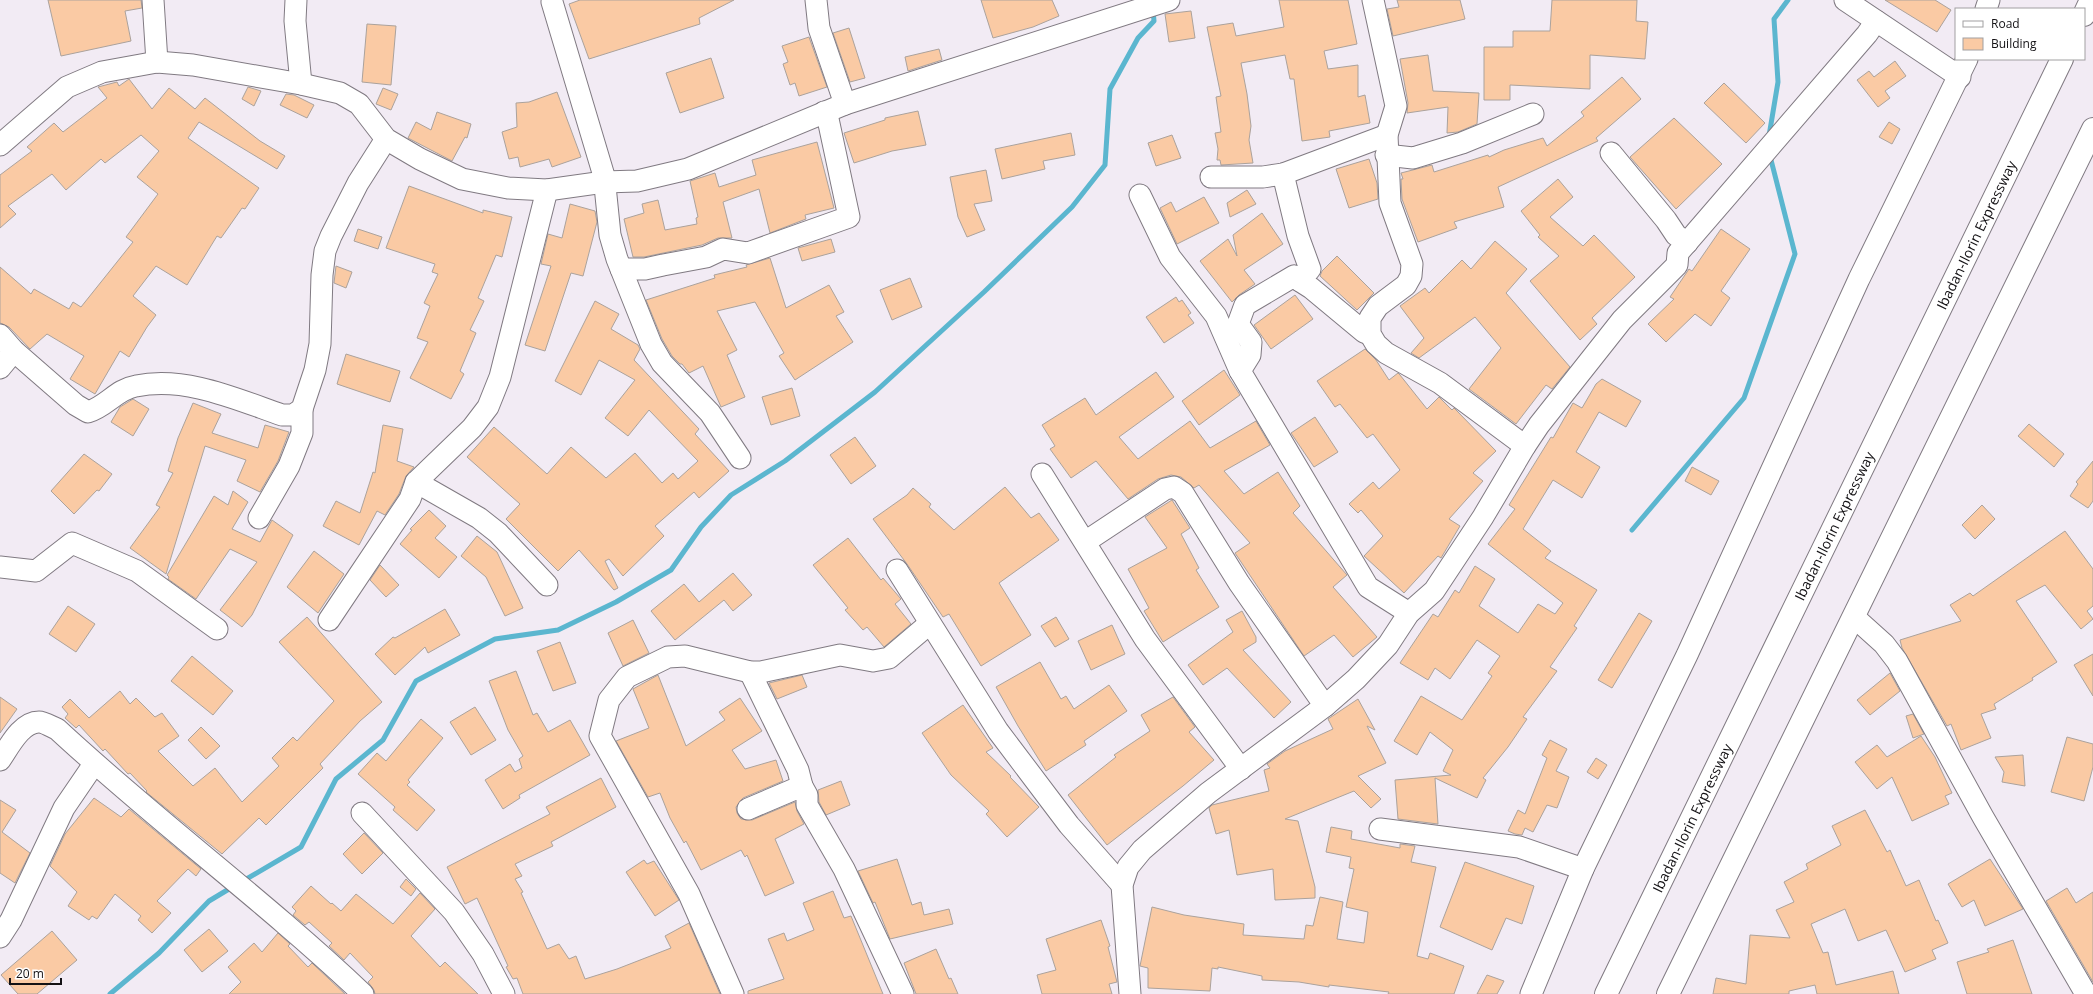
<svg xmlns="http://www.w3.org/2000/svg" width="2093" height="994" viewBox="0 0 2093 994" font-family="'Open Sans',sans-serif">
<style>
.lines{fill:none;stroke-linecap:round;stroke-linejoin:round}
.stream{stroke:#5bb6cf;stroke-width:5}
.building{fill:#facaa4;stroke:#aba29c}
.street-casing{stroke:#807a82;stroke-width:23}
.highway-casing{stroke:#807a82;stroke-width:24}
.street{stroke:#fff;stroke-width:21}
.highway{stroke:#fff;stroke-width:22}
.labels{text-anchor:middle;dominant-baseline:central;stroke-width:3;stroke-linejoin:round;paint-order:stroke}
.street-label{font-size:14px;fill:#141215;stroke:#fff}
</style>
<rect width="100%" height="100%" fill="#f2ebf4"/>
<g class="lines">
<g class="stream">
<polyline points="1769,136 1778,82 1774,19 1788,0"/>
<polyline points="1632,530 1744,398 1795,254 1770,156"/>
<polyline points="243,881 301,847 336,779 383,740 416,681 495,639 558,630 616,602 671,570 701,527 731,495 785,461 875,392 984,292 1072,207 1105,165 1110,89 1138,38 1154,21 1153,10"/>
<polyline points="110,994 159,953 209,901 234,886"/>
</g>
</g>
<g class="building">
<polygon points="48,0 141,0 142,8 125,11 131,41 61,56"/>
<polygon points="580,0 734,0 699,18 700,24 589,59 569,4"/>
<polygon points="981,0 1052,0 1059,16 1033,27 993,38"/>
<polygon points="1279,0 1348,0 1357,44 1324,51 1328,69 1358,65 1358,97 1365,95 1370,123 1329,131 1330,137 1302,141 1294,79 1290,79 1285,55 1241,63 1247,94 1251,126 1249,140 1253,163 1221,165 1220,160 1217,160 1218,149 1215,133 1221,132 1216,97 1221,96 1207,27 1233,23 1236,36 1284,27"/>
<polygon points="1397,0 1460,0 1465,19 1393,36 1387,9 1399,7"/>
<polygon points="1552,0 1637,0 1636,21 1648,22 1645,59 1590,55 1590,89 1510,85 1510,100 1484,100 1484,47 1513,47 1513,31 1550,31"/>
<polygon points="1885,0 1935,0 1951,10 1937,32"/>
<polygon points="1191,11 1195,38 1169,42 1165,14"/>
<polygon points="367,24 396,26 391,85 362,82"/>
<polygon points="849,28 865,78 850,82 833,33"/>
<polygon points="809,37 827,87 799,96 795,83 790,85 783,64 788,62 782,46"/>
<polygon points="939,49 942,60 908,71 905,57"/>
<polygon points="1428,55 1433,91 1479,93 1477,124 1458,132 1447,133 1448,107 1407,113 1408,103 1400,59"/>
<polygon points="711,58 724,98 680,113 666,73"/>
<polygon points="1895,61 1906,76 1885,91 1890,98 1878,107 1857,80 1869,71 1874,77"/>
<polygon points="1622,77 1641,99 1596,138 1598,141 1498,187 1504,207 1454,222 1457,228 1418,242 1402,199 1401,179 1403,179 1401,173 1432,165 1434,172 1488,155 1489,157 1504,150 1543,138 1547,146 1584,116 1581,112"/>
<polygon points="129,79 152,109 169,88 195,109 205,98 260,141 285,156 277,169 199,122 188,138 259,188 245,209 242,208 221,238 217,236 187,285 156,266 133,296 156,315 147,327 129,357 120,351 95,394 70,379 84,356 47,334 30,349 9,327 0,323 0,267 31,294 34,289 69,309 73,302 81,307 133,242 126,237 158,194 137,177 159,151 141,135 105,163 101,159 66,190 52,174 8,206 16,214 0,228 0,175 32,151 27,147 54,123 63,132 107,98 98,87 117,82 119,86"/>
<polygon points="1724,83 1765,123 1746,143 1704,103"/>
<polygon points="248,87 261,91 254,106 242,99"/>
<polygon points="383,88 398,94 391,110 376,104"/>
<polygon points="557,92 581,157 552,167 549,159 520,167 518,157 509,159 502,132 517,127 516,103 529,102"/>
<polygon points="286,94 294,95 314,105 307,118 280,105"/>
<polygon points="918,111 926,145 892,151 854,163 844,133 885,120 885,118"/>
<polygon points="437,112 471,124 467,138 465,137 452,161 408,138 416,122 431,130"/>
<polygon points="1674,118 1722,164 1676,209 1630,157"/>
<polygon points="1889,122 1900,129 1892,144 1879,137"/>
<polygon points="1071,133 1075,155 1043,161 1045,169 1002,179 995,149"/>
<polygon points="1172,135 1181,158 1156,166 1148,143"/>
<polygon points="817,142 834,208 805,215 806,219 770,233 759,189 723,202 732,238 718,238 702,245 644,257 633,257 624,219 644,213 642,204 658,200 665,230 697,224 696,218 698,217 690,181 715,173 719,187 756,175 752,160"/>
<polygon points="1369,159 1377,183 1378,199 1349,208 1336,169"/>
<polygon points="986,170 992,201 974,204 985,230 967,237 958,217 950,177"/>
<polygon points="1558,179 1573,197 1550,217 1583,246 1594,235 1635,277 1592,318 1597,324 1580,340 1530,281 1559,256 1538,237 1540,235 1521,211"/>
<polygon points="409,186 483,213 483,210 512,217 502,257 496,255 478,298 484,301 470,330 476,333 460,371 464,374 451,399 410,378 428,342 417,338 430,306 424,303 438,274 432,272 435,264 386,248"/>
<polygon points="1247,190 1256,204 1230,217 1227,203"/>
<polygon points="1204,197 1219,223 1177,244 1160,208 1171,202 1176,212"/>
<polygon points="570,204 595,211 597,222 583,276 571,273 545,351 525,345 551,266 541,264 548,234 562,238"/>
<polygon points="1262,213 1283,244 1244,270 1255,284 1239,295 1232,302 1200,261 1228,239 1237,256 1233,235"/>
<polygon points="358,229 382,237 378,249 354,241"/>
<polygon points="1721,229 1750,249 1721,291 1730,298 1711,326 1695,314 1666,342 1648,324 1674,299 1670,297 1689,269 1692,271"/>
<polygon points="831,239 835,252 802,261 798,248"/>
<polygon points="1495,241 1527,269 1506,293 1570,367 1552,389 1546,385 1516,424 1469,389 1501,348 1475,317 1419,358 1411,353 1424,338 1400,306 1425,288 1429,293 1462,260 1471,269"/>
<polygon points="1337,256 1374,293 1357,310 1320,276 1322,271"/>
<polygon points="770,258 786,308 829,285 844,312 836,316 853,342 795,380 779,356 784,353 755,302 717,311 737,350 727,355 745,397 721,407 703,366 689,373 682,364 680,364 672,356 662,339 646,300 715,278 714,275 747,267 746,265"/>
<polygon points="336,266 352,272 346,288 334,283"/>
<polygon points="910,278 922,307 892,320 880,290"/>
<polygon points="1295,295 1313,319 1271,349 1254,325"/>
<polygon points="1176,297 1179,302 1182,300 1191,313 1188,315 1194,323 1164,343 1146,317"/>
<polygon points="595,301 619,314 611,329 638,345 640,349 634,360 699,429 695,434 729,471 699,498 694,492 655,526 664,536 623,576 609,559 605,561 618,588 614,590 579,550 558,571 506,519 520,504 467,457 494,427 547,474 571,447 606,478 635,453 662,483 673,473 678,479 698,461 649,410 628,436 605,418 635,380 599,360 581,395 555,381"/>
<polygon points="1365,349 1376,360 1389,380 1398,373 1400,375 1427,409 1439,397 1452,410 1454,408 1457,411 1496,451 1473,473 1483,481 1449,519 1460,526 1441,558 1438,556 1404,593 1364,556 1383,536 1361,510 1358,513 1349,504 1373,482 1379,489 1400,470 1373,434 1367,438 1340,404 1335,407 1317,381"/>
<polygon points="346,354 400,371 390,402 337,384"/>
<polygon points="1224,370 1240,395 1199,425 1182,401"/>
<polygon points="1156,372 1174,397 1119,437 1138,459 1190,421 1210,448 1256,421 1270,445 1224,471 1244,494 1278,472 1300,506 1293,513 1347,575 1333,587 1377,637 1353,657 1334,635 1304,656 1235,553 1250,543 1199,485 1194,488 1181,477 1171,475 1158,479 1128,499 1096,461 1071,478 1050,449 1055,446 1042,425 1085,398 1096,415"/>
<polygon points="1602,379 1641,401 1626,427 1599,412 1576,452 1600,467 1582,498 1553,480 1523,529 1551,551 1545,558 1597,590 1574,626 1577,628 1550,667 1557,671 1523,717 1527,719 1508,747 1483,778 1486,780 1477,798 1435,778 1438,824 1398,819 1395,780 1451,775 1443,771 1453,750 1430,732 1417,755 1394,741 1421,696 1462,720 1492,676 1488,673 1500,656 1477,640 1450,679 1435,668 1428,680 1400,663 1433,614 1438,617 1455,590 1459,593 1475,566 1495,579 1479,606 1518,633 1538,604 1555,614 1563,603 1488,544 1515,509 1509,505 1551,437 1553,438 1573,403 1582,408 1596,384"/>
<polygon points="792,388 800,416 771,425 762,397"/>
<polygon points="133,399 149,409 133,436 111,422 120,407"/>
<polygon points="193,403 221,414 212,433 258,448 265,425 289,432 278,461 260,492 237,481 246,460 205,446 166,574 130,548 160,507 156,505 173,473 168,471 178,438"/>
<polygon points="1315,417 1338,452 1314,467 1291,433"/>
<polygon points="2029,424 2064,454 2054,467 2018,436"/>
<polygon points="383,425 403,429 397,461 414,467 406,476 399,494 385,515 377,511 359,545 323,526 336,501 360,513 373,472 375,473"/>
<polygon points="855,437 876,466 851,484 830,455"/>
<polygon points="84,454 112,474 99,491 97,490 74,514 51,491"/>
<polygon points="2093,461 2093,501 2088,508 2070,496 2078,484 2076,482"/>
<polygon points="1692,467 1719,481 1711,495 1685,481"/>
<polygon points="1005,487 1031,518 1039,513 1059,540 999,583 1031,635 981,666 949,614 943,617 907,564 873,519 907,495 913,488 931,504 929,507 954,530"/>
<polygon points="233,491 248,502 232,529 260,542 272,520 293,535 252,615 242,627 220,610 257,562 230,549 196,599 168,579 169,577 167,575 214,496 228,505"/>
<polygon points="1172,500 1190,528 1181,534 1199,568 1196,570 1219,607 1163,642 1144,611 1149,608 1128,569 1167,548 1145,517"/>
<polygon points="1982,505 1995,519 1975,539 1962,525"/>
<polygon points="429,510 446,526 435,538 457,557 439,578 400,544 412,530 410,529"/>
<polygon points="2065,531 2093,569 2093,606 2087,611 2093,619 2081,629 2045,585 2016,601 2057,662 2032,678 2033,680 1994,704 1996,709 1981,714 1991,738 1961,750 1951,724 1947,726 1902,648 1900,640 1961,621 1950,605 1970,593 1973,596"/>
<polygon points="477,536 497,552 523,608 505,616 486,577 461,556"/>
<polygon points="848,538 881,580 883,578 901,599 895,604 911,624 884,647 867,627 863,630 845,610 848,608 813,565"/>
<polygon points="314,551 344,574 318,613 287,587"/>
<polygon points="380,565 399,585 386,597 370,580"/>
<polygon points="733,573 752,595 733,611 724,600 675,640 651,611 684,584 699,602"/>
<polygon points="68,606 95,624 76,652 49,634"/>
<polygon points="445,609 460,635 428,653 425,647 395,675 375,654 393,637 395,638"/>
<polygon points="1242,611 1256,637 1256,642 1243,650 1291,702 1274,718 1227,668 1203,685 1188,665 1233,632 1226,620"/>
<polygon points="1639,613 1652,621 1612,688 1598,680"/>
<polygon points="307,617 382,702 360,721 320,764 323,768 266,825 259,818 222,854 146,792 147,791 130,773 128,774 105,749 103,751 79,725 76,728 65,718 68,714 62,707 70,699 89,718 120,691 130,704 136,698 155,717 162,713 179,736 158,751 193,786 215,768 242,802 279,766 272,758 293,737 297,741 334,701 279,642"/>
<polygon points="1056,617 1069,639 1055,647 1041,626"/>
<polygon points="633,620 649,653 623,666 608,633"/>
<polygon points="1112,625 1125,654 1091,670 1078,641"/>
<polygon points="560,642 576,683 553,691 537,651"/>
<polygon points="2093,654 2093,696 2074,665"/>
<polygon points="192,656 233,691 213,715 171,681"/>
<polygon points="1040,662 1061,699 1066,696 1074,709 1109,685 1127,711 1084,741 1086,745 1046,771 1018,726 996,687"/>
<polygon points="516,671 533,715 537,713 548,732 570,720 590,755 519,795 520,798 503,809 485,780 510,764 515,772 522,768 519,759 523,756 508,730 489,681"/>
<polygon points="1890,673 1900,691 1870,715 1857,700"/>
<polygon points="658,675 686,746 725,720 719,712 740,698 762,731 732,750 745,769 776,760 783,781 743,798 736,807 737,813 741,819 752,820 795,802 797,811 804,824 775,839 794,883 765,896 747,855 745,857 741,850 701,870 686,841 684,843 670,818 660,793 648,797 616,741 649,728 633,689"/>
<polygon points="802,675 807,687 777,699 769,683"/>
<polygon points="0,697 17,709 0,733"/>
<polygon points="1173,697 1195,727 1189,732 1214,760 1183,786 1107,845 1068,795 1116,757 1114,755 1150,731 1141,715"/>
<polygon points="1358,699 1375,730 1367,726 1386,763 1358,776 1381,799 1371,808 1354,791 1285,819 1298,821 1315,887 1315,898 1275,900 1273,869 1237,875 1229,830 1216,834 1209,808 1212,805 1269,791 1264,770 1270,768 1267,764 1285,751 1333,729 1328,719"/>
<polygon points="963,705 993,748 986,752 1011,776 1010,777 1039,807 1007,837 986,814 989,811 951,775 922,733"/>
<polygon points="475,707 496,740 471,755 450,722"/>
<polygon points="1913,714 1924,734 1913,738 1906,716"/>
<polygon points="421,719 443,738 408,780 410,782 407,785 435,810 417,831 393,810 395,807 358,774 377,753 386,761"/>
<polygon points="201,727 220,746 206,759 188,740"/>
<polygon points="1921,736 1935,757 1952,793 1945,796 1949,804 1912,821 1892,777 1877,789 1855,762 1877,745 1887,757"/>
<polygon points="2067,737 2093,744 2093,767 2084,801 2051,792"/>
<polygon points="1550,740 1567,749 1556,771 1569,777 1557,808 1547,805 1533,832 1525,828 1522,835 1515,834 1508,831 1518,810 1525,814 1547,758 1542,755"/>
<polygon points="2023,755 2025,786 2002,782 2004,772 1995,757"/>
<polygon points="1596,758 1607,765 1598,779 1587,772"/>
<polygon points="601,778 616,807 551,842 553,846 515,864 522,876 515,879 523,892 521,893 547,949 559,944 569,959 576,956 585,979 617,969 671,948 665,936 689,923 720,994 523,994 517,978 513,979 506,967 508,966 477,898 465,904 447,867 550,814 546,807"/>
<polygon points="841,781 850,805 826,815 819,802 818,790"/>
<polygon points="94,798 121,817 129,809 201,869 196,876 188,869 157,901 171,913 152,933 138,920 141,916 115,894 97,919 92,916 89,920 68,906 77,892 50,866 65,834"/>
<polygon points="0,800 16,810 2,832 30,853 15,883 0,873"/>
<polygon points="1865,810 1887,852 1890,850 1906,886 1919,880 1936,921 1938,920 1948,943 1932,950 1936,959 1905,972 1886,930 1858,941 1845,909 1811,924 1823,953 1828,952 1836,985 1893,971 1899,994 1817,994 1815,985 1789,991 1789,994 1713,994 1716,978 1746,984 1750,935 1790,938 1776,910 1794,902 1784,882 1808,869 1806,864 1841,845 1832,826"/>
<polygon points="1331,827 1352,831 1351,839 1400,848 1400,844 1415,846 1411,862 1436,867 1417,956 1428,959 1430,953 1464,966 1454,994 1388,994 1389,992 1329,985 1329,987 1299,982 1262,980 1262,976 1218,967 1218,969 1212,968 1210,991 1148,988 1148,968 1140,966 1152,907 1184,915 1244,924 1243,935 1304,939 1306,925 1313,926 1320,897 1343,902 1337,939 1364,943 1368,912 1346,907 1354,869 1349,868 1351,857 1326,852"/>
<polygon points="364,833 383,853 362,874 343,854"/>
<polygon points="897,859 912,905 921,902 924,915 949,909 953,924 890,939 875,902 873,903 858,871"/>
<polygon points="1990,859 2023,909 1985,926 1974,900 1962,907 1948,884"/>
<polygon points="644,860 647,864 654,861 679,900 655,916 626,872"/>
<polygon points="1465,862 1534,886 1522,924 1506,918 1492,950 1440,927"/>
<polygon points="406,879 416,889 411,896 400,887"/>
<polygon points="311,886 331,904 332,903 341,911 356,894 393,924 420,893 435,909 411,936 440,967 445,962 478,994 375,994 374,990 368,982 373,977 350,953 344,960 329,946 332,943 309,922 305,925 293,915 296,911 292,907"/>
<polygon points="2067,888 2076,903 2093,892 2093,982 2046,901"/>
<polygon points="833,891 844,918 851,916 883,994 748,994 748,991 784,979 768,939 784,933 787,941 814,930 803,903"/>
<polygon points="1101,920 1110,946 1108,947 1117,982 1109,984 1112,994 1042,994 1037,975 1056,970 1046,939"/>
<polygon points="209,929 228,951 202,972 184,950"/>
<polygon points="52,931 77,960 37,994 18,994 1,975"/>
<polygon points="278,933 290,944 288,946 308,967 312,963 345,994 229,994 241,982 228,967 254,943 262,952"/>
<polygon points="2013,940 2032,994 1967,994 1957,962 1989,952 1987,949"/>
<polygon points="936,949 949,979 951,978 958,994 916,994 904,963"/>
<polygon points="1487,975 1504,981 1497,994 1477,994"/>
</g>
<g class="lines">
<defs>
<g id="street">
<polyline points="153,0 157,62"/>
<polyline points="296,0 295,21 301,84"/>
<polyline points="816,0 819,28 845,104"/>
<polyline points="1373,0 1396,106 1387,135 1390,203 1412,264 1411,276 1406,285 1378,306 1370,318 1370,334 1376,344 1386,353 1440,383 1525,446"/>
<polyline points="1845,0 1960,77"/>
<polyline points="552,2 604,176 610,235 617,259 651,344 662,363 710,413 740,458"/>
<polyline points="1986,9 1989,0"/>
<polyline points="0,145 67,87 102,72 157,62 193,65 301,84 340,93 359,104 386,139 420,159 462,179 508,188 547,190 604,182 637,181 688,169 845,104 1169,0"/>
<polyline points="1611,153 1666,220 1676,235 1687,243"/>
<polyline points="1386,155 1413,158 1462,143 1533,114"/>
<polyline points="1283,174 1298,236 1310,269 1300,281 1294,276 1245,305 1238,324 1251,342 1250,355 1240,371 1368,587 1409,613"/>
<polyline points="1211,177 1263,177 1283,174 1387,135"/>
<polyline points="1140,195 1170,257 1216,316 1240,371"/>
<polyline points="621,269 645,269 663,265 706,257 723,249 748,253 849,217 828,119 824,112"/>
<polyline points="1300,281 1311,288 1364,332 1370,334"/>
<path d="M 0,335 L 14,351 L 76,405 L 88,412 C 106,407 117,389 136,386 C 186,376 236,399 282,415 L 293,415 L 302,409 L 315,370 L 320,344 L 322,275 L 325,251 L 331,236 L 358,183 L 386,139"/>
<polyline points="0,368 14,351"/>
<polyline points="1042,474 1145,639 1241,769"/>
<polyline points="416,482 479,518 498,533 547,585"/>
<polyline points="259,518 289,466 302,433 302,409"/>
<polyline points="1085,542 1165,489 1174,487 1183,493 1239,583 1325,706"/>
<polyline points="0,567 36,571 72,543 137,571 217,629"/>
<polyline points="897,570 998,731 1069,825 1122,885"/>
<polyline points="1854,617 1884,644 1897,661 1983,817 2086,994"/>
<polyline points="329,620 410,499 416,482 472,428 488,407 500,377 547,190"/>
<polyline points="750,672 798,770 802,786"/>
<path d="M 0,760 C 9,747 21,722 39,722 C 44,722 52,727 57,729 C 156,821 265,901 363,994"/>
<polyline points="748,809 802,786 807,795 807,805 844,869 903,994"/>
<polyline points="362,813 454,912 483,954 504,994"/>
<polyline points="1380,829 1519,847 1583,869"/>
<polyline points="0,937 11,920 64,808 94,764"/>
<polyline points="733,994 689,894 600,736 609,700 627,677 668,657 685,656 750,672 761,672 840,655 873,661 889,658 929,624"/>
<polyline points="1130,994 1122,885 1128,867 1142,850 1208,793 1325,706 1356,679 1388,645 1409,613 1434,591 1483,517 1525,446 1539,425 1622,320 1677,265 1678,253 1867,34 1876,21"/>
<polyline points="1531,994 1583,869 1687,655 1859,279 1967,59"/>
</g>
<g id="highway">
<polyline points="2084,15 2091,0"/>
<polyline points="1606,994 2062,59"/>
<polyline points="1668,994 2093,129"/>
</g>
</defs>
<use href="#street" class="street-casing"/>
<use href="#highway" class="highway-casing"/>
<use href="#street" class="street"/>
<use href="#highway" class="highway"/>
</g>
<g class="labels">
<g class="street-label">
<text transform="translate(1976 235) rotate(-64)">Ibadan-Ilorin Expressway</text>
<text transform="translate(1834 526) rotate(-64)">Ibadan-Ilorin Expressway</text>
<text transform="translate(1692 818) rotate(-64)">Ibadan-Ilorin Expressway</text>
</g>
</g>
<rect x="1955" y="8" width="130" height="52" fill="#ffffff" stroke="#a1a0a1"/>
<rect x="1963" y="21" width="20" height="6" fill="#ffffff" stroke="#a1a0a1"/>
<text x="1991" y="28" font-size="12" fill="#141215">Road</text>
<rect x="1963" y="38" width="20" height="12" fill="#facaa4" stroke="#a1a0a1"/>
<text x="1991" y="48" font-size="12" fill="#141215">Building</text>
<path d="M10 978v6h51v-6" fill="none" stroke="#141215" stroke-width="2"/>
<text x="16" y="978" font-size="12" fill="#141215" stroke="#ffffff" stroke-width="3" paint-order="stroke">20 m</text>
</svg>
